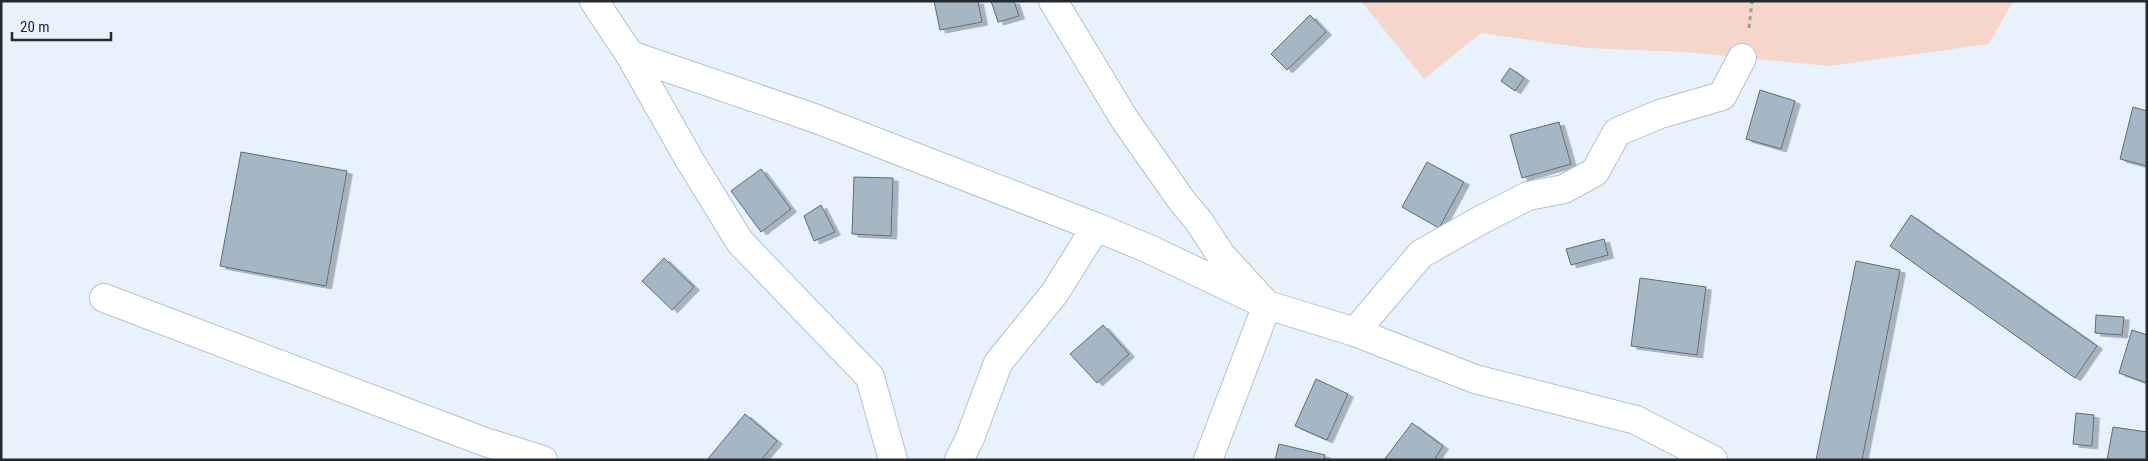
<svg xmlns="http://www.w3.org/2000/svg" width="2148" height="461" viewBox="0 0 2148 461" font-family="'Roboto Condensed',sans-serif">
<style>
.green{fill:#f6d6cb}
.building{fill:#a5b6c5;stroke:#5d6c7a;filter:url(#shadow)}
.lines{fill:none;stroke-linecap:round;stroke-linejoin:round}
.minor-casing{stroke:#b2c2d2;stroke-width:30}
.path{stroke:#969fa8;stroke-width:3;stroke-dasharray:4 4;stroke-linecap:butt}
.minor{stroke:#fff;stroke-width:28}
</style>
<defs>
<filter id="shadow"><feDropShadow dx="5.5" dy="3" stdDeviation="0" flood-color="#0004"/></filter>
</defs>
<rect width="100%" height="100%" fill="#e7f2fc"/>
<polygon class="green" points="1361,1 2013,1 1989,44 1829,66 1685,52 1586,48 1481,33 1424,79"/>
<g class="building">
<polygon points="934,1 978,1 982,22 940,30"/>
<polygon points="991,1 1014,1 1019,16 998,22"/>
<polygon points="1310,15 1326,32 1287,70 1271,54"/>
<polygon points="1510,68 1524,78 1515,91 1501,81"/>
<polygon points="1760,90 1795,101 1781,149 1746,139"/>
<polygon points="2133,107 2147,111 2147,166 2120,159"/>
<polygon points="1559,122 1571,164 1522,178 1510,135"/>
<polygon points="241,152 347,171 326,286 220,266"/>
<polygon points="1427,162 1464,182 1439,228 1402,207"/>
<polygon points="761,169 791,209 761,232 731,191"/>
<polygon points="854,177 893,178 891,236 852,234"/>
<polygon points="821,205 835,232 814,241 804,216"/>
<polygon points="1911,215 2097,346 2075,378 1890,246"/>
<polygon points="1604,239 1608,255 1571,265 1566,249"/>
<polygon points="664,258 694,287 672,310 642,281"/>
<polygon points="1856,261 1900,270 1862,460 1816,460"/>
<polygon points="1640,278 1706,287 1697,355 1631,346"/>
<polygon points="2096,315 2124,317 2122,335 2095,333"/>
<polygon points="1103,325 1129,354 1097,383 1070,354"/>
<polygon points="2132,330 2147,335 2147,383 2119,373"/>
<polygon points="1316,379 1348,394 1327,440 1295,426"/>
<polygon points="2076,413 2094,415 2092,446 2073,444"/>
<polygon points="745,414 777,441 761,460 707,460"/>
<polygon points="1412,423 1443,446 1434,460 1384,460"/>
<polygon points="2113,427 2147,432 2147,460 2107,460"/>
<polygon points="1279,444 1325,455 1324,460 1275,460"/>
</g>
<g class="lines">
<defs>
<g id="minor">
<polyline points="594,1 630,55 689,159 740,242 870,377 893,460"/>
<polyline points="1053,1 1125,120 1182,201 1198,220 1221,255 1267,305 1208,460"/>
<polyline points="630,55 814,118 1096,227 1149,249 1267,305 1355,332 1475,379 1636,420 1713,460"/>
<polyline points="104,298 485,442 543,460"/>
<polyline points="1355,332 1421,254 1479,221 1528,196 1564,189 1595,172 1617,132 1660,114 1722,96 1742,58"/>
<polyline points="959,460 970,438 998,363 1054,294 1096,227"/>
</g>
</defs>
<use href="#minor" class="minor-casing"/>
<polyline class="path" points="1749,28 1752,1"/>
<use href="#minor" class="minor"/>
</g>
<rect width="2148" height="461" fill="none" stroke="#22292f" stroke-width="5"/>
<path d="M12 32v8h99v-8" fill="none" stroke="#22292f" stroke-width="2.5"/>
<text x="20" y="32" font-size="15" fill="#22292f" stroke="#e7f2fc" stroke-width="4" paint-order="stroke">20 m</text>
</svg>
